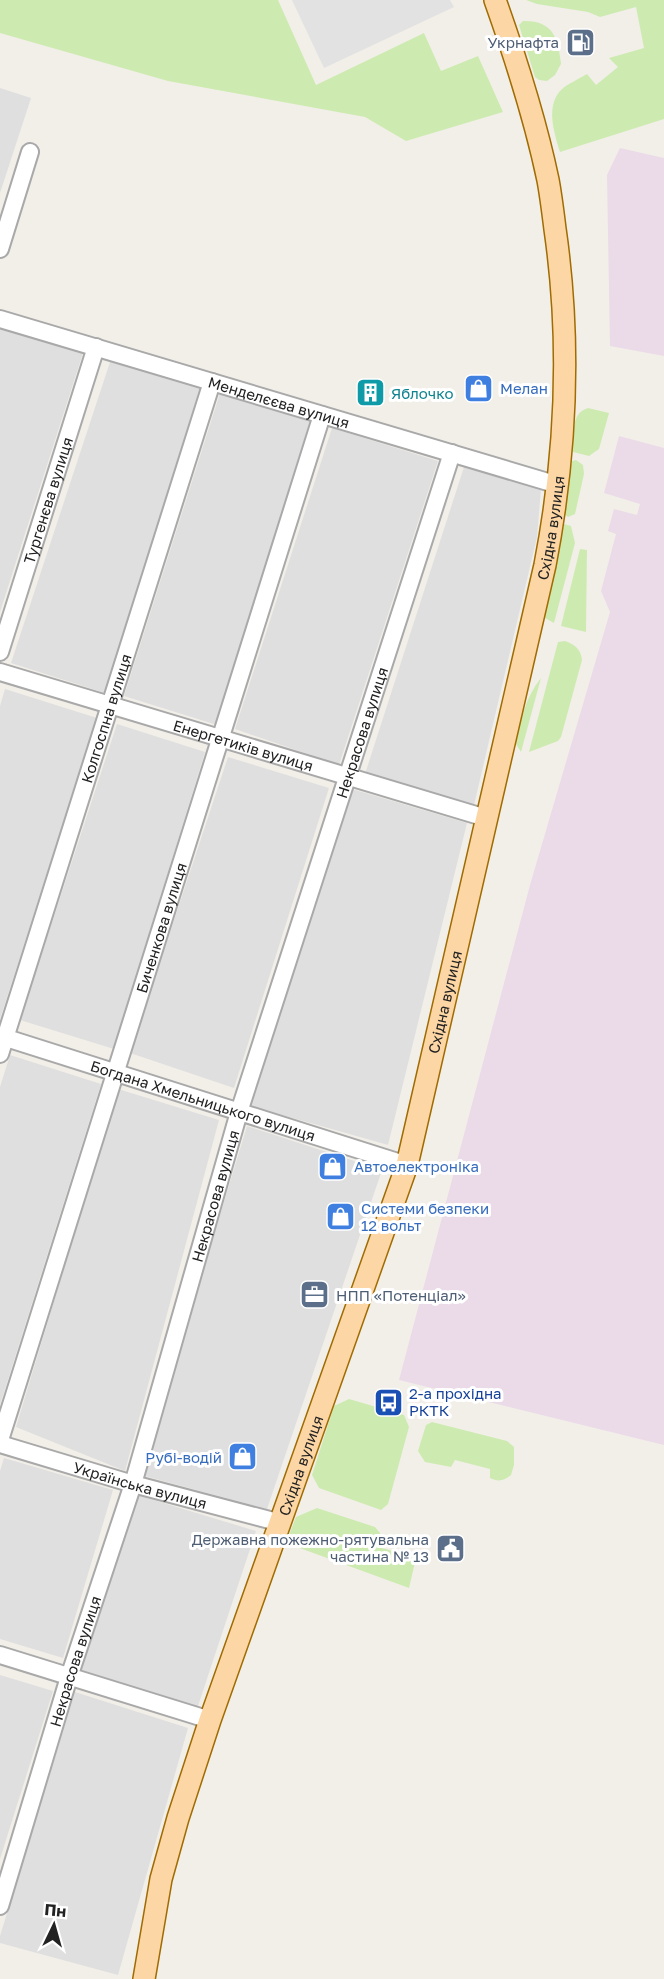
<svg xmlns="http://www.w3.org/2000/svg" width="664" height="1979" viewBox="0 0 664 1979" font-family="'Golos Text',sans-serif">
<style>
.residential{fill:#e0dfdf}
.industrial{fill:#ebdbe8}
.grass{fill:#cdebb0}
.parking{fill:#e2e2e2}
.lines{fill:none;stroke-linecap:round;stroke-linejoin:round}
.minor-casing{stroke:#a9a9a9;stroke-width:20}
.major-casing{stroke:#a06b00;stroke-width:24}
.minor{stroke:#fff;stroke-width:16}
.major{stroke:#fcd6a4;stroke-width:21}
.labels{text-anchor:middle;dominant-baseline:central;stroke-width:6;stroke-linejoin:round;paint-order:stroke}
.service-label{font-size:15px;fill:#4e5e75;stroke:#fff;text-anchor:end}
.shop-label{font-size:15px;fill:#366cbe;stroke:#fff;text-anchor:start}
.culture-label{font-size:15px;fill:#0d838f;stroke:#fff;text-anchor:start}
.street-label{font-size:15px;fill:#222;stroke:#fff}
.transit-label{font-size:15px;fill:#164399;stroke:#fff;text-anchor:start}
</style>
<rect width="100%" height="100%" fill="#f2efe9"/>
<g class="residential">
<polygon points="0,88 31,98 0,193"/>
<polygon points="0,329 83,353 0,612"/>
<polygon points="111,359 203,388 105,693 11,663"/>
<polygon points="220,393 310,420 217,725 124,696"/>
<polygon points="332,428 438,461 339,765 235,729"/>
<polygon points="464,467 541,489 537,537 474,805 365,774"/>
<polygon points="5,689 97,718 0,1019 0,706"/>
<polygon points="117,724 205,752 114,1049 20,1020"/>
<polygon points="228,757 329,788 234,1088 130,1053"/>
<polygon points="352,789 467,823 388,1145 247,1105"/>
<polygon points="10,1055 101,1084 0,1405 0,1087"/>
<polygon points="118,1089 219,1120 125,1471 16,1427"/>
<polygon points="247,1126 382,1170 267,1509 141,1475"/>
<polygon points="4,1458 113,1490 63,1658 0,1639 0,1471"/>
<polygon points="137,1495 256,1531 197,1709 78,1670"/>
<polygon points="0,1675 53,1691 0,1859"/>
<polygon points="75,1692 188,1728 118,1975 0,1943 0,1936"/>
</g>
<g class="industrial">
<polygon points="620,148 664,158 664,356 610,346 607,175"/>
<polygon points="619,436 664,448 664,1445 399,1380 530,885 610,612 601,591 616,534 608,531 614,509 637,515 640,504 604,493"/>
</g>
<g class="grass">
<polygon points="0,0 278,0 316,85 424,33 441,71 478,56 503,112 406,141 365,117 168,81 0,33"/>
<path d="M 526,0 L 664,0 L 664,119 L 560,152 C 554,132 545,105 562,89 C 569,83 579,79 587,74 L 596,85 L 618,67 L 609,58 L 644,48 L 636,7 L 600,17 L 588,12 L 537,4 Z"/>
<path d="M 523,21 C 553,20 558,38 561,64 L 555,75 L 547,81 L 539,80 L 535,77 L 519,25 Z"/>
<path d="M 588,408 L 609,413 L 599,449 L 589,456 L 573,452 C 574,436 570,413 588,408 Z"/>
<polygon points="576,460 583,465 584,474 575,514 568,517 563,513 572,461"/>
<polygon points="564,524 571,526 575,543 554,623 545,618 544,614"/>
<polygon points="580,549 587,550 586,632 561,626"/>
<path d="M 565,641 C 574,644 581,649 582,660 L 561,737 L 558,741 L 529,752 L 558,642 Z"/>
<path d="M 541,678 L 521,752 L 516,744 C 521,720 525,698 541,678 Z"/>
<polygon points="349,1399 404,1415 409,1427 388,1504 381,1510 319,1488 312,1475 334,1406"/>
<path d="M 432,1422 L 507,1441 L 514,1447 L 514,1465 L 511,1475 C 504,1481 498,1482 490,1478 L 490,1469 L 455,1460 L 451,1467 L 425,1462 L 418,1451 L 426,1425 Z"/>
<polygon points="317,1508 375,1527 380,1533 379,1547 416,1558 409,1588 286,1543 296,1517"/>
</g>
<polygon class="parking" points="292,0 450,0 454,7 324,68"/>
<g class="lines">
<defs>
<g id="minor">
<polyline points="0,249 30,152"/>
<path id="s1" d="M 0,319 L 558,485"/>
<path id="s2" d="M 0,652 L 96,347"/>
<path id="s3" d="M 0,672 L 486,818"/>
<path id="s4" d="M 0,1036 L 407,1165"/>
<path id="s5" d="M 0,1054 L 212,382"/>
<path id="s6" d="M 0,1440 L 322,415"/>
<path id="s7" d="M 0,1444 L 133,1484 L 281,1523"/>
<polyline points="0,1655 210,1720"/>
<path id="s8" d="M 0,1906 L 69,1677 L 133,1484 L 239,1112 L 452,453"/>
</g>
<g id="major">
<path id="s9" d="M 144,1979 L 161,1879 L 178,1818 L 210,1720 L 407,1165 L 545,565 C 566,456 571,340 555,229 C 553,213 551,196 548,180 C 535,118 516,59 495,0"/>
</g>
</defs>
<use href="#minor" class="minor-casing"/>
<use href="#major" class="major-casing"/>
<use href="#minor" class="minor"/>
<use href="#major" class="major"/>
</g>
<defs>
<symbol id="fuel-square" viewBox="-11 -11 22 22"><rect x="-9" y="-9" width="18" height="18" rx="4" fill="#5c6f8a" stroke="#fff"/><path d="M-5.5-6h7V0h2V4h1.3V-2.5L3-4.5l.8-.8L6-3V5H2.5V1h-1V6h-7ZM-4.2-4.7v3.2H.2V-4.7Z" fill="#fff"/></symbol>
<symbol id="shop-square" viewBox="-11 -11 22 22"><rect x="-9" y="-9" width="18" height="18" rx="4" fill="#3f7fe0" stroke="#fff"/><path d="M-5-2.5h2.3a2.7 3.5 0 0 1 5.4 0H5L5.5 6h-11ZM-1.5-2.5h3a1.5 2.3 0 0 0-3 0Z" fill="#fff"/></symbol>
<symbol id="building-square" viewBox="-11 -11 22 22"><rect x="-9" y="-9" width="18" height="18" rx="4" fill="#0f9aa8" stroke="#fff"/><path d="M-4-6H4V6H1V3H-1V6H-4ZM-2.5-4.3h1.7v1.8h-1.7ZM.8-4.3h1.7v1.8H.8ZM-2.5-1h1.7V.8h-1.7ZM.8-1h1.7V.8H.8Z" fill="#fff"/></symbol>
<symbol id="office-square" viewBox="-11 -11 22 22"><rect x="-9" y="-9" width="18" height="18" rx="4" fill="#5c6f8a" stroke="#fff"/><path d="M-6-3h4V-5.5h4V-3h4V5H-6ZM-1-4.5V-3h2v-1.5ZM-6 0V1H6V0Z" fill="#fff"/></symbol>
<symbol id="bus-square" viewBox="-11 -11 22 22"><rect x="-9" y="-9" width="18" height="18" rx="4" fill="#1a4fb4" stroke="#fff"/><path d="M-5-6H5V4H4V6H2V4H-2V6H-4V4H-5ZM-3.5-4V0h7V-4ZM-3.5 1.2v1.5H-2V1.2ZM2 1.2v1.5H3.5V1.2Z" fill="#fff"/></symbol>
<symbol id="civic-square" viewBox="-11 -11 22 22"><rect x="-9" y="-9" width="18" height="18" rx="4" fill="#5c6f8a" stroke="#fff"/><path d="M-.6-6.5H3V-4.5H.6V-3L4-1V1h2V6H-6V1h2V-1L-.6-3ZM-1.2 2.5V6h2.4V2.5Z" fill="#fff"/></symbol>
</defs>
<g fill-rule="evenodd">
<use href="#fuel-square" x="564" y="26" width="33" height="33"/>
<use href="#shop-square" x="462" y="372" width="33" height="33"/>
<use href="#building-square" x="354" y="376" width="33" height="33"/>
<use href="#shop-square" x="316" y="1150" width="33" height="33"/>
<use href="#shop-square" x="324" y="1200" width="33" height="33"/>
<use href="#office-square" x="298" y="1278" width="33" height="33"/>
<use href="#bus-square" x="372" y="1386" width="33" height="33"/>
<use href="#shop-square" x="226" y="1440" width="33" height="33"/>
<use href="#civic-square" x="434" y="1532" width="33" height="33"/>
</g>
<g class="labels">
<g class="service-label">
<text x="559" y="42">Укрнафта</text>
<text x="336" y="1295" text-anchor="start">НПП «Потенціал»</text>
<text x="429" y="1539">Державна пожежно-рятувальна<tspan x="429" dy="17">частина № 13</tspan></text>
</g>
<g class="shop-label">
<text x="500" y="388">Мелан</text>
<text x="354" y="1166">Автоелектроніка</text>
<text x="361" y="1208">Системи безпеки<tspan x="361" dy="17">12 вольт</tspan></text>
<text x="222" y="1457" text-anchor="end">Рубі-водій</text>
</g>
<g class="culture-label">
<text x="391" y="393">Яблочко</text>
</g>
<g class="street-label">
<text stroke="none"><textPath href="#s1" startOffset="291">Менделєєва вулиця</textPath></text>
<text stroke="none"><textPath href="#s2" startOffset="159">Тургенєва вулиця</textPath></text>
<text stroke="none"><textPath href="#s9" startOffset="1510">Східна вулиця</textPath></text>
<text stroke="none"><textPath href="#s5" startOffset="352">Колгоспна вулиця</textPath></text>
<text stroke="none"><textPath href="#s8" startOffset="1228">Некрасова вулиця</textPath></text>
<text stroke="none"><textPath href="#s3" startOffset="254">Енергетиків вулиця</textPath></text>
<text stroke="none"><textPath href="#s6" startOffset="537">Биченкова вулиця</textPath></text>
<text stroke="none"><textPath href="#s9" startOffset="1024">Східна вулиця</textPath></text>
<text stroke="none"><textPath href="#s4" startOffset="213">Богдана Хмельницького вулиця</textPath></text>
<text stroke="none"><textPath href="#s8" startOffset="742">Некрасова вулиця</textPath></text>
<text stroke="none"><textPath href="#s9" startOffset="538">Східна вулиця</textPath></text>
<text stroke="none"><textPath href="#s7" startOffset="146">Українська вулиця</textPath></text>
<text stroke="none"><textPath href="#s8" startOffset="256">Некрасова вулиця</textPath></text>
</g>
<g class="transit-label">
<text x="409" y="1393">2-а прохідна<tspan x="409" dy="17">РКТК</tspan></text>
</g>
</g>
<g transform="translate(54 1925) rotate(5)" stroke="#ffffff" stroke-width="4.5" paint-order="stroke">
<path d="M0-4.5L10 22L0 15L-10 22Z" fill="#222222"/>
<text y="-9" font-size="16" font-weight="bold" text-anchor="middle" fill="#222222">Пн</text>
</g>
</svg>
